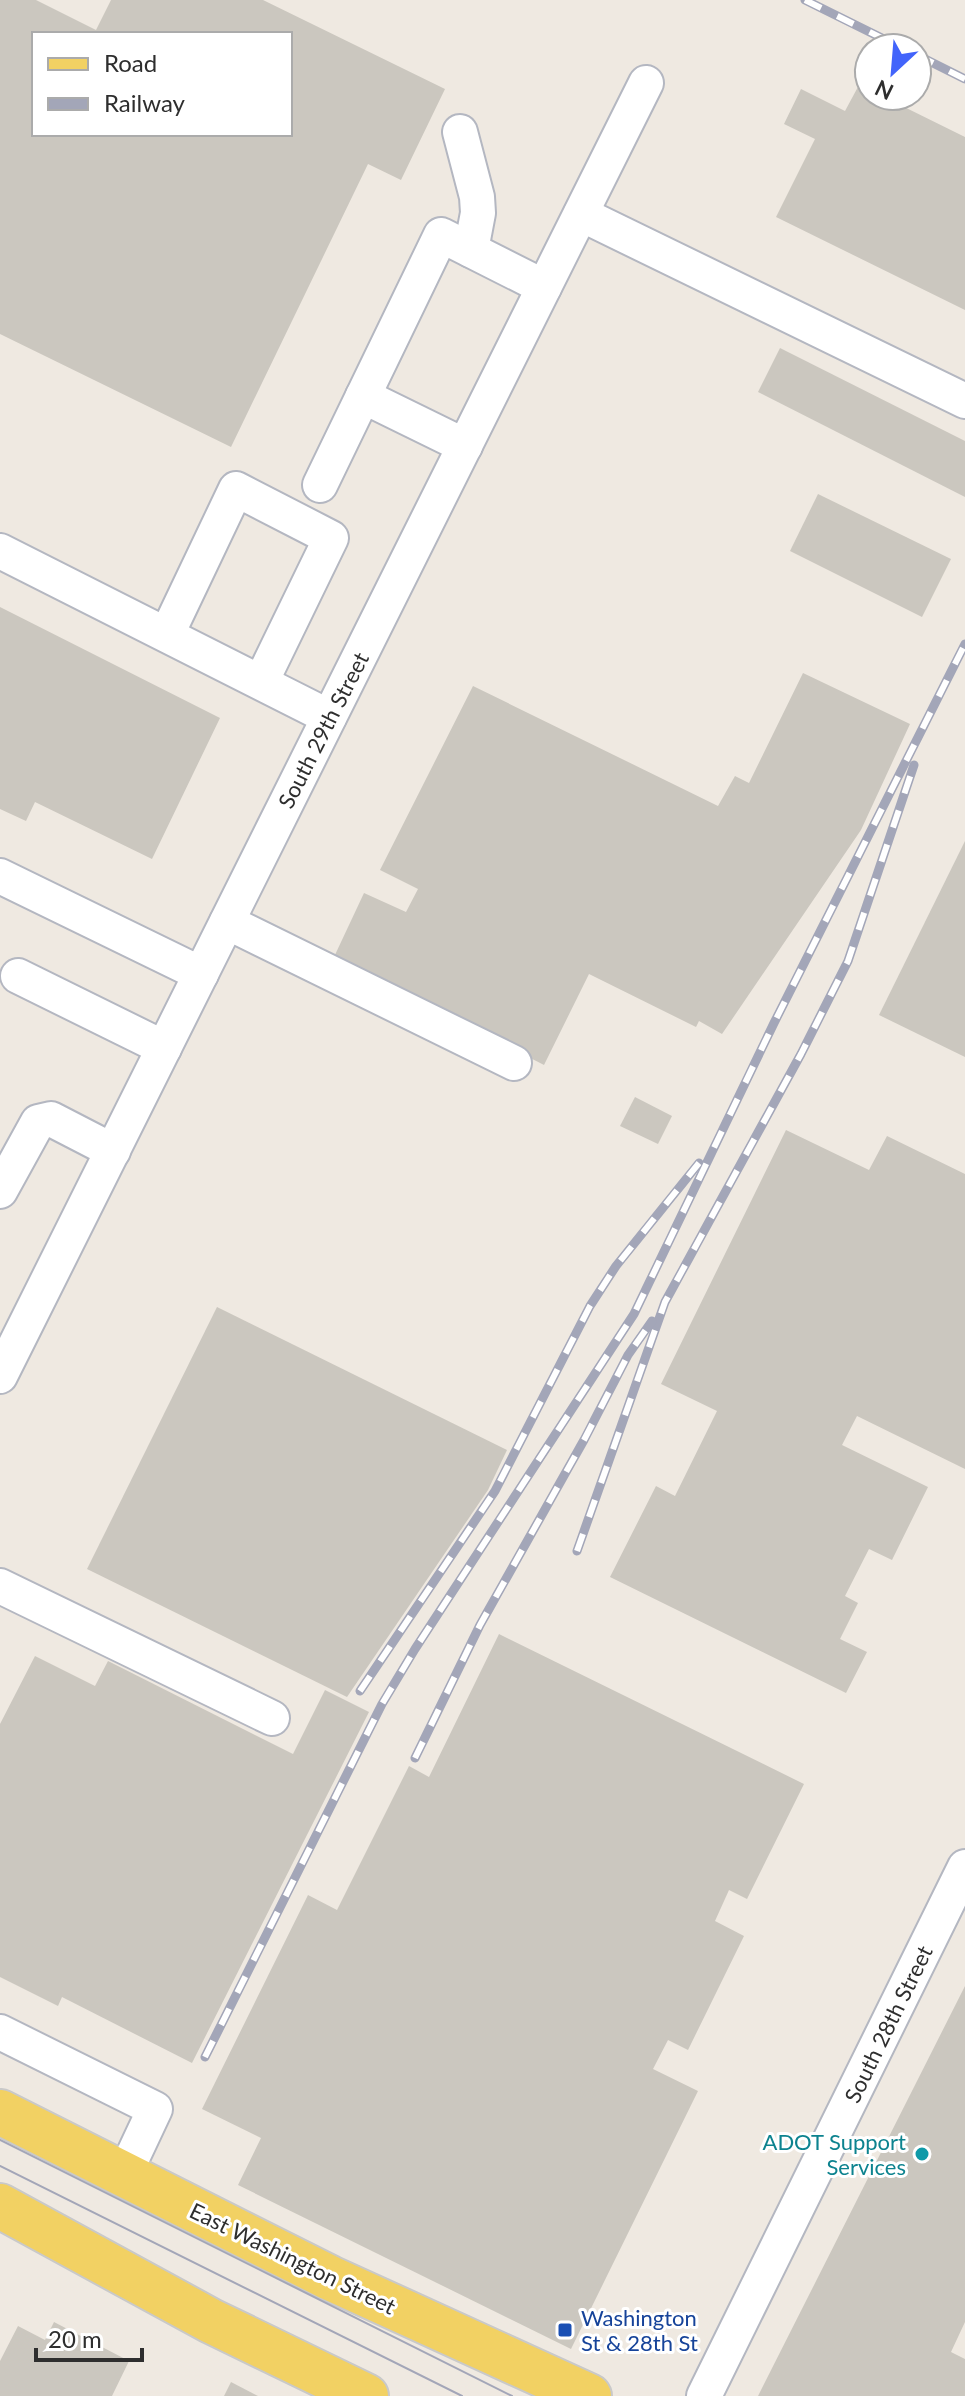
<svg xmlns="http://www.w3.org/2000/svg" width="965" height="2396" viewBox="0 0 965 2396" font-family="Lato,sans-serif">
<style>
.building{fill:#cbc7bf;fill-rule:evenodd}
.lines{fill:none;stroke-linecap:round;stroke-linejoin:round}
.minor-casing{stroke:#b4b7c1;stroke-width:38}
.major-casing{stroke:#c9c9c9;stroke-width:48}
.minor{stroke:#fff;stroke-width:34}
.major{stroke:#f2d163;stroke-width:44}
.tram{stroke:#a3a6b8;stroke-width:2}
.rail-casing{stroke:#a3a6b8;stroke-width:9}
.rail{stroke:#fff;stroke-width:6;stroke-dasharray:18;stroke-linecap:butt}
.culture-dot{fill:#0f9aa8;stroke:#fff;stroke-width:3}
.transit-dot{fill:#1a4fb4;stroke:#fff;stroke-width:3}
.labels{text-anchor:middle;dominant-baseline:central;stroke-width:6;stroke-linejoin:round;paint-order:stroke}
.street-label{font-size:22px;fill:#2e2e2e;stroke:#fff}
.culture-label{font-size:22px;fill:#0d838f;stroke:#fff;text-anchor:end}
.transit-label{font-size:22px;fill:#164399;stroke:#fff;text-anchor:start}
</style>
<rect width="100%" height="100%" fill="#efe9e1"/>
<g class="building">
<path d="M 0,0 L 36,0 L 96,30 L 111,0 L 263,0 L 445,89 L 401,180 L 368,164 L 231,447 L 0,334 ZM 34,34 L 290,34 L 290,134 L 34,134 Z"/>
<polygon points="859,85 869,90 869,96 882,96 965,137 965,310 776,217 815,139 784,124 801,89 845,111"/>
<polygon points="780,348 965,441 965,497 758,392"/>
<polygon points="818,494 951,559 922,617 790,551"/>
<polygon points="0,607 220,718 152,859 35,802 26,821 0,809"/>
<polygon points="803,673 910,724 861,830 722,1034 699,1021 696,1027 589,974 544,1065 334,957 364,893 406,912 418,889 380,870 473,686 718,806 735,776 749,783"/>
<polygon points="965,841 965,1057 879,1015"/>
<polygon points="635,1097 672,1116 658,1144 620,1126"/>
<polygon points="786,1130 869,1170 887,1136 965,1174 965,1469 857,1416 842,1445 928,1487 892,1560 869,1549 845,1596 858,1603 840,1639 867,1652 846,1693 610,1577 656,1486 675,1496 717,1411 661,1384"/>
<polygon points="217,1307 507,1450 488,1490 347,1697 87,1569"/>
<polygon points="499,1634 804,1784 747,1899 729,1890 715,1921 744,1936 688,2050 668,2040 653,2069 698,2091 571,2349 238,2185 261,2138 202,2109 308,1895 337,1910 409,1766 429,1777"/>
<polygon points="35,1656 95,1686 108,1661 293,1754 325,1690 369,1712 192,2063 62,1997 58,2006 0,1977 0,1724"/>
<polygon points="965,1986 965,2322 951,2352 965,2359 965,2396 758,2396"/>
<polygon points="54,2322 129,2361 112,2396 0,2396 0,2361 18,2326 45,2340"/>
<polygon points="231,2382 258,2396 224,2396"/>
</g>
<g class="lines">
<defs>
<g id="minor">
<polyline points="460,132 477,197 478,213 471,250"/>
<polyline points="581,214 965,401"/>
<polyline points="363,396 465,446"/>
<polyline points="320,485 441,235 544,287"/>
<polyline points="0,551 329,717"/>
<polyline points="167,634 236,489 331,538 261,682"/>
<polyline points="0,876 201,974"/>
<polyline points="227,922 514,1063"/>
<polyline points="18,976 164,1048"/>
<polyline points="0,1191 38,1122 51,1119 113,1151"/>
<polyline points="0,1376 646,83"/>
<polyline points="0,1586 272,1718"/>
<polyline points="0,2032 155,2109 124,2175"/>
<polyline points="704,2396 965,1867"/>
</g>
<g id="major">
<polyline points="0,2112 330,2278 589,2396"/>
<polyline points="0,2206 211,2321 366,2396"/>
</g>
</defs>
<use href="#minor" class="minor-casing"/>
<use href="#major" class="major-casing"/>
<use href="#minor" class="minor"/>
<use href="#major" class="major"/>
<g class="tram">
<polyline points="0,2140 512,2396"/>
<polyline points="0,2166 462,2396"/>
</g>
<defs>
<g id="rail">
<polyline points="805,0 902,48"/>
<polyline points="917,55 965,79"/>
<polyline points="577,1551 665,1302 801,1054 848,961 914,765"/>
<polyline points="360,1691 495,1491 590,1306 616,1266 699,1163"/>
<polyline points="415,1758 480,1625 584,1440 628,1355 652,1321"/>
<polyline points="205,2057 382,1704 415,1649 634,1314 774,1023 965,644"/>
</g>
</defs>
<use href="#rail" class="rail-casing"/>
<use href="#rail" class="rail"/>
</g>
<circle class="culture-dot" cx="922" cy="2154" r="8"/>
<rect class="transit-dot" x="557" y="2322" width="16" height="16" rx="4"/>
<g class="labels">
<g class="street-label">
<text transform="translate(323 730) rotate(-63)">South 29th Street</text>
<text transform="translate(888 2024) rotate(-64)">South 28th Street</text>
<text transform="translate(293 2258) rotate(26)">East Washington Street</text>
</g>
<g class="culture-label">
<text x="906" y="2141">ADOT Support<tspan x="906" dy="25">Services</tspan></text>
</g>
<g class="transit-label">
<text x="581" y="2317">Washington<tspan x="581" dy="25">St &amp; 28th St</tspan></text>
</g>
</g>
<rect x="32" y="32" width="260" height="104" fill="#ffffff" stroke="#ababab" stroke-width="2"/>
<rect x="48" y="58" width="40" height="12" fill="#f2d163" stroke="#ababab" stroke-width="2"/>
<text x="104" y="72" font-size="24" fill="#2e2e2e">Road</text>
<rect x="48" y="98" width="40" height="12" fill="#a3a6b8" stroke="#ababab" stroke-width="2"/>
<text x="104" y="112" font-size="24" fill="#2e2e2e">Railway</text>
<g transform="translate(893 72) rotate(206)"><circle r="38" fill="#ffffff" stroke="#ababab" stroke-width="2"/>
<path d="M0-6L14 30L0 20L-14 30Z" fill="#4264fb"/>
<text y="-12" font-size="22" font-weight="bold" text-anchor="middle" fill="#2e2e2e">N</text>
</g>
<path d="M36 2348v12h106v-12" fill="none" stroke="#2e2e2e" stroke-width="4"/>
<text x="48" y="2348" font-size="24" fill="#2e2e2e" stroke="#ffffff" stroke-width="6" paint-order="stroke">20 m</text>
</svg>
